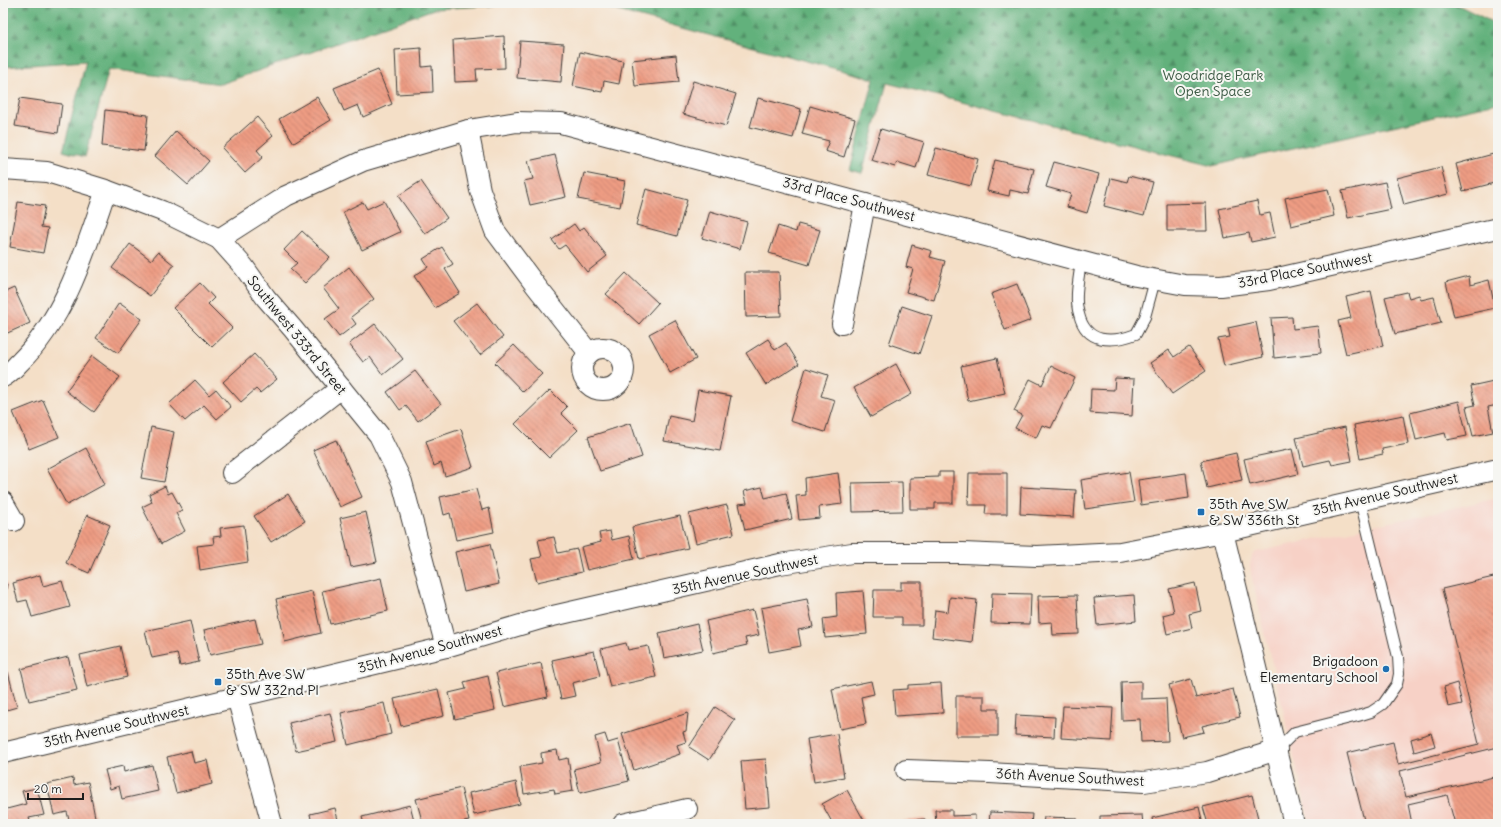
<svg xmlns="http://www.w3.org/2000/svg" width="1501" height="827" viewBox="0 0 1501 827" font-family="Delius,sans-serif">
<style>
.built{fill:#f7d1c6}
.forest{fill:url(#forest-firs);stroke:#3f664c}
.building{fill:url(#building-back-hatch)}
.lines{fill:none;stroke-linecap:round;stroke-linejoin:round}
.service-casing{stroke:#3c3936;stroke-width:12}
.minor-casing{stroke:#3c3936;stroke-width:22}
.service{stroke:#fff;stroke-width:10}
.minor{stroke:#fff;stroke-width:20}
.poi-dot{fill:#1f6fb2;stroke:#f6f6f2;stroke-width:1.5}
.labels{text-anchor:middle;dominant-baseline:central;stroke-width:4;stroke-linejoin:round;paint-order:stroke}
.park-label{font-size:14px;fill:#3d5a45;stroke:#f6f6f2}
.street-label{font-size:14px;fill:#1c1c1c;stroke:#f6f6f2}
.poi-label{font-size:14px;fill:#1c1c1c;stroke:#f6f6f2;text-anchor:start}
</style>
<defs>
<pattern id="forest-firs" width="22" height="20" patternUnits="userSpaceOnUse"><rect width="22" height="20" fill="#62b17c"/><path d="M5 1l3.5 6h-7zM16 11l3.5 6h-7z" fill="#508f65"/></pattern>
<pattern id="building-back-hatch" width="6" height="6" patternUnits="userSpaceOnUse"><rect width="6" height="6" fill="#ee9c83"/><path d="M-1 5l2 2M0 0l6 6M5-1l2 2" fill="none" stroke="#c07e6a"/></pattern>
</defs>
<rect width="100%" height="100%" fill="#f6f6f2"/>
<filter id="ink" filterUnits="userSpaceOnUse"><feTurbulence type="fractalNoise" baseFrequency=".025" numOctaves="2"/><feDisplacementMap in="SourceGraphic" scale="8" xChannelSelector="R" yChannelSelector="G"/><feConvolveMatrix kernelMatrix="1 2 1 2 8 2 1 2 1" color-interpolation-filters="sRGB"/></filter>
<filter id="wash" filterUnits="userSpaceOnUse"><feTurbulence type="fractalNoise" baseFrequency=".012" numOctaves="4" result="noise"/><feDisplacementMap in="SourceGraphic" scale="16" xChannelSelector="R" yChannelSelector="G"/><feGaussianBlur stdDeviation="0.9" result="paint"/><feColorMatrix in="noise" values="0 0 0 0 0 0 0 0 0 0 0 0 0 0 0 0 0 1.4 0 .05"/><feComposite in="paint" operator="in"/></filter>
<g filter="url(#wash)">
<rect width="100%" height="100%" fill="#f4dfc7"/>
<polygon class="built" points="1498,498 1498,824 1310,824 1251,574 1250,565 1252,556 1256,552 1261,551"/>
<g class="forest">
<polygon points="3,3 540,3 434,9 221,84 109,69 85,157 63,151 86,61 3,67"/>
<polygon points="588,3 1454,3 1498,25 1498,108 1497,103 1212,166 887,83 862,173 850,170 874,79"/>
</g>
<g id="blocks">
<g class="building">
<polygon points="504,36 505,68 476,69 477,81 455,82 453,40"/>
<polygon points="520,41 564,44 561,82 517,78"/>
<polygon points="421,48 422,67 432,66 433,92 397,94 395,50"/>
<polygon points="580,52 623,61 619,84 604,81 602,92 573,86"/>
<polygon points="676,55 679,82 635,86 632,60"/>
<polygon points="378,70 392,104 363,117 358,105 344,111 334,88"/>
<polygon points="693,81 736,94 726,126 683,114"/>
<polygon points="317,97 331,120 294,143 279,119"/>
<polygon points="20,98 62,104 58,133 15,126"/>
<polygon points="758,98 801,109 793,138 750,127"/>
<polygon points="810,106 855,119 844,157 825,151 829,141 802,134"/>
<polygon points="105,110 148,115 144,151 102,146"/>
<polygon points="257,117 273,136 257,150 263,157 245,173 222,148"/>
<polygon points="881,129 924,142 916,168 897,162 895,167 871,160"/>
<polygon points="176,131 209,161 188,185 155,156"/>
<polygon points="936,148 978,159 971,186 928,175"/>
<polygon points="1497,153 1498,182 1463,191 1456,164"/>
<polygon points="555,155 566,197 530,205 524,181 533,179 528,161"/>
<polygon points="995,160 1034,169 1028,194 1010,190 1009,196 987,191"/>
<polygon points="1054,162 1099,174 1087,213 1067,207 1071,194 1046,187"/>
<polygon points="1441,167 1448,194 1404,205 1397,178"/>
<polygon points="584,173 625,181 620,207 578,199"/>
<polygon points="1129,176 1153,182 1144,216 1104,206 1111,178 1127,182"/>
<polygon points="421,181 447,218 425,234 398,196"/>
<polygon points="1385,182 1391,209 1348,218 1342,191"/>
<polygon points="646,189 687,200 677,236 636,225"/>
<polygon points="1328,189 1334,216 1291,226 1285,198"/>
<polygon points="384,201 400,232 362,250 343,212 363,202 367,209"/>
<polygon points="1257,201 1260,215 1270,213 1275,237 1251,242 1249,233 1225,238 1219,209"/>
<polygon points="18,202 45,206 41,227 48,228 43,253 10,247"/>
<polygon points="1206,203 1207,231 1167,231 1167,204"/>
<polygon points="710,211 747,222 740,249 702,238"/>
<polygon points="574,224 579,231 584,227 607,256 587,272 565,245 559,249 552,240"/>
<polygon points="798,224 820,230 809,265 769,253 778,226 796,232"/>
<polygon points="302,231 330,257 305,283 290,269 297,263 284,250"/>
<polygon points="130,244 151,260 158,252 174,265 150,296 112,268"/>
<polygon points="912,245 932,251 930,257 945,261 934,300 906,292 913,269 906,267"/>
<polygon points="442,247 453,264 445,269 460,293 435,308 414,276 428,267 423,259"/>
<polygon points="349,267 374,299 351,317 356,324 339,337 325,319 339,309 323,288"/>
<polygon points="745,272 779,272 781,316 746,317"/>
<polygon points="626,273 658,303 639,324 606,294"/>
<polygon points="1469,276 1470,285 1489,280 1495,308 1454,317 1446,282"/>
<polygon points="200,283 214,298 208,304 232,328 212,347 173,308"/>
<polygon points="1017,284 1031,320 1005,330 991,294"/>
<polygon points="14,288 30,323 3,335 3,293"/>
<polygon points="1371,291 1383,346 1346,354 1338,321 1351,318 1346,297"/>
<polygon points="1407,292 1409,298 1419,295 1421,300 1434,297 1441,323 1395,334 1385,297"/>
<polygon points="119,303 142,319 118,353 96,338"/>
<polygon points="477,303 503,337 480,355 453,321"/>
<polygon points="902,306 932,316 919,354 889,344"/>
<polygon points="1292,317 1293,329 1318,326 1321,353 1274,358 1271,318"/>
<polygon points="675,320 696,359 670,373 649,334"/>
<polygon points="1256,322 1263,357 1224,366 1218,339 1230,337 1228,328"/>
<polygon points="375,324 403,359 383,375 370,357 363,362 349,344"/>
<polygon points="768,339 775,350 786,343 799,364 766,385 746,353"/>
<polygon points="514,345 542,374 523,392 495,363"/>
<polygon points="1189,347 1206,371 1172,394 1150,363 1169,350 1174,357"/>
<polygon points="254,354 277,379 260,393 256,389 241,402 223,382"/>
<polygon points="92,356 120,377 94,412 66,391"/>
<polygon points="997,358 1005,393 968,401 961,366"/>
<polygon points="896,364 912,394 871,417 854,388"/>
<polygon points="1051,366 1075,378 1051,428 1042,425 1036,438 1015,428 1022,415 1014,411 1030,379 1042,385"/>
<polygon points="806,368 828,375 821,396 835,400 825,432 790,421"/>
<polygon points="415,371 441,404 418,421 406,406 400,410 387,392"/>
<polygon points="1115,378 1134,379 1132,416 1090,413 1091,389 1114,390"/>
<polygon points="195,380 209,395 216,389 231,407 217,419 204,405 185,421 169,404"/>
<polygon points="1498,380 1498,405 1488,407 1493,432 1473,436 1466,407 1475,405 1471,386"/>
<polygon points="550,390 567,407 561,413 578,430 549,458 515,424"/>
<polygon points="698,390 731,396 720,451 664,441 669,416 692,421"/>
<polygon points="43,400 59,437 29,449 13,412"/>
<polygon points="1459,401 1467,436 1447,440 1445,433 1416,440 1410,413"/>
<polygon points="1403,415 1408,444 1382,449 1383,454 1360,459 1354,425"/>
<polygon points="631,423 642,457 600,471 588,437"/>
<polygon points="151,427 174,432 164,482 141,478"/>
<polygon points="1345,427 1352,461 1332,465 1330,460 1303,466 1296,438"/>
<polygon points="461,429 473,467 445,476 441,463 434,466 426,441"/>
<polygon points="336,440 362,497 340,507 313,450"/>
<polygon points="86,448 105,484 67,505 47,469"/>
<polygon points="1292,449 1298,474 1250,485 1244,459"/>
<polygon points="1236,453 1242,480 1207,488 1201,461"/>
<polygon points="939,472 953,472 953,503 935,503 935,509 910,509 910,478 939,477"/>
<polygon points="1129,472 1134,502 1085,509 1081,480"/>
<polygon points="838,473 842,504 819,507 820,518 799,520 796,496 806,495 805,478"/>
<polygon points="969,473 1007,473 1007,514 985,514 986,505 968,505"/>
<polygon points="1186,473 1189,498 1141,505 1138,480"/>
<polygon points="902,482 903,511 853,512 852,483"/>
<polygon points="165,486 168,494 172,492 182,510 176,513 185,531 161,544 142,507 152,502 149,494"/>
<polygon points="762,487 765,498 786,493 792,519 745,530 739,504 747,503 744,491"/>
<polygon points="1021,487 1076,490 1074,517 1020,514"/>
<polygon points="476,489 482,510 489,508 494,532 456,540 450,513 444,515 440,497"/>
<polygon points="288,494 305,521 271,542 254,516"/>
<polygon points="727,505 734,534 696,543 689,514"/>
<polygon points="366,512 377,562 351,567 340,518"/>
<polygon points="87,515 110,525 89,573 66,563"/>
<polygon points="680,516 688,548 639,559 632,527"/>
<polygon points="244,525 248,562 200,570 197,546 214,544 213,537 221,536 220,528"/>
<polygon points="610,531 612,540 629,536 634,559 587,570 581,547 601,542 599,533"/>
<polygon points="554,537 558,553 577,549 582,572 537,582 531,559 542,557 538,540"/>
<polygon points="490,544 499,584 464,592 455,552"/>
<polygon points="40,575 43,586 62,581 70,607 32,617 27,600 18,602 13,583"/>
<polygon points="1498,576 1498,747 1400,771 1406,797 1498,776 1498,824 1455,824 1447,795 1408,804 1412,824 1365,824 1347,753 1393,742 1398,764 1479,744 1442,589"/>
<polygon points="381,578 388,611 330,624 322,591"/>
<polygon points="901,582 922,582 922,625 902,625 902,617 873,617 874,590 901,590"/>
<polygon points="3,583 7,584 4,600 3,600"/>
<polygon points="1195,583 1201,611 1189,614 1192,628 1167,634 1163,615 1174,612 1169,589"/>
<polygon points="312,591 321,633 285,642 276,599"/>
<polygon points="863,591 867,634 825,638 823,619 837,617 836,593"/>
<polygon points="992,593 1031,594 1030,624 991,623"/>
<polygon points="1077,595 1079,634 1053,635 1052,622 1039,623 1038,596"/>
<polygon points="1134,595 1136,621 1097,625 1094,598"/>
<polygon points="950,597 977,600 972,642 932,637 935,610 948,612"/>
<polygon points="807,599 813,627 798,630 801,646 769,652 761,608"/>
<polygon points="753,610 759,635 745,638 747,645 713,653 706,621"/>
<polygon points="255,619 261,644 210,655 204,630"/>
<polygon points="190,621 199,662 180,666 177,653 152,658 145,631"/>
<polygon points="697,624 703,650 664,658 659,633"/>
<polygon points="626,643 628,650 648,646 656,677 610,687 601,649"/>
<polygon points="120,646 127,677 87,687 80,655"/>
<polygon points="594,651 600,676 572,683 575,696 561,699 552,660"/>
<polygon points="68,657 77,690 29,701 21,669"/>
<polygon points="541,663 548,697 504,707 496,673"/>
<polygon points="8,672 17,707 3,711 3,674"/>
<polygon points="488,676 495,710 455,719 449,693 466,689 464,682"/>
<polygon points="1191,679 1196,698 1233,689 1240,717 1202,726 1204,732 1182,737 1169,685"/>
<polygon points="871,681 874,694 861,697 866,724 840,729 832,689"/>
<polygon points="1141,681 1141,699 1166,698 1168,741 1141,742 1140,719 1122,720 1121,682"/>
<polygon points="941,683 943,713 895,716 893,690 908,689 908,685"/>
<polygon points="1457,683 1462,704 1448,707 1444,687"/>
<polygon points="438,689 444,716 401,726 394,699"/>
<polygon points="956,696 984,696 984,709 998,709 998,736 956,736"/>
<polygon points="384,703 391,734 348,745 341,713"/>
<polygon points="1063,706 1113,708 1111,741 1061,738"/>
<polygon points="715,707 735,720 709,760 689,747"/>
<polygon points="330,713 337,742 296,751 289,723"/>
<polygon points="688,713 686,731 683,732 686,742 677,745 680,754 634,770 622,734"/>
<polygon points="1016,715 1055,717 1054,737 1015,735"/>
<polygon points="1431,733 1435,746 1414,752 1411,739"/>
<polygon points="605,734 608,743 618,740 629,781 580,793 574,769 601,762 595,737"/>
<polygon points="837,734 844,777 814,782 807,739"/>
<polygon points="557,750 559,760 568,758 573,791 555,794 554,789 524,794 520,767 542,763 541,753"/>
<polygon points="191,751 194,763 207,760 212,784 176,793 167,757"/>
<polygon points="766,759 770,807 745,809 741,761"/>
<polygon points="152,765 158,791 122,799 119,786 110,789 105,770 123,766 124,772"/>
<polygon points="73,778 74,785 88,782 96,822 85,824 70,824 67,812 54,815 47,784"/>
<polygon points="516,782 520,804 474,815 469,793"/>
<polygon points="37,788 44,815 29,818 31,824 3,824 3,810 26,804 22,791"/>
<polygon points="461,788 469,821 455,824 423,824 416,799"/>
<polygon points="847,790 866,824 833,824 822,804"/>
<polygon points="1252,795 1259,822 1252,824 1208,824 1203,807"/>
<polygon points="410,805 415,824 364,824 362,817"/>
<polygon points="1199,807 1203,824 1153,824 1152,818"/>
<polygon points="335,808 339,824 312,824 310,814"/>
<polygon points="935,810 952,810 952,816 975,815 975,824 936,824"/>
<polygon points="990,812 1032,814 1031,824 989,824"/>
<polygon points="1142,815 1143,824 1100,824 1100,816"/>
<polygon points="1044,817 1077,818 1077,824 1043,824"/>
<polygon points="925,819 926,824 904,824 903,821"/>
</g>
</g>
</g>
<g filter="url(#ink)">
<use href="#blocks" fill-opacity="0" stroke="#3c3936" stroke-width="1"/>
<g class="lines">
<defs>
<g id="service">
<path d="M 1081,261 C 1079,278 1074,298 1079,314 C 1086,344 1112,343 1136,334 L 1145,317 L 1155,280"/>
<polyline points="1277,750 1295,732 1358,716 1371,712 1383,704 1397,684 1399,674 1398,657 1360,500"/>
</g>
<g id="minor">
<polyline points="468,130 480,190 495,231 536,286 589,353"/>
<polyline points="3,169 47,172 106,190 162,211 219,239 244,267 266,298 293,329 379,435 402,482 446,647"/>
<polyline points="219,239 286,196 363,161 468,130 517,122 561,123 1136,276 1185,285 1221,286 1269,280 1498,228"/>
<polyline points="842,324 865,204"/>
<circle cx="603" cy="369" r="21"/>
<path d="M 3,377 C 9,374 14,368 19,363 C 66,317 85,251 106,190"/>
<polyline points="232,473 341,388"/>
<polyline points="3,502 14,521"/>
<polyline points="1223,532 1294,824"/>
<polyline points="237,697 272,824"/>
<polyline points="3,753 446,647 544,618 780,564 852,553 963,553 1037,556 1120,552 1223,532 1498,469"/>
<polyline points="906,770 990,773 1144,782 1207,772 1277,750"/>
<polyline points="623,824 687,809"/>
</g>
</defs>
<use href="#service" class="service-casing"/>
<use href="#minor" class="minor-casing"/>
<use href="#service" class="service"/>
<use href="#minor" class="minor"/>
</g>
</g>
<g class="poi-dot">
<rect x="1197" y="508" width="8" height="8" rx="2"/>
<circle cx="1386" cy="669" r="4"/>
<rect x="214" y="678" width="8" height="8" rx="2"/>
</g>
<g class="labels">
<g class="park-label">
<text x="1213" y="75">Woodridge Park<tspan x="1213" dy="16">Open Space</tspan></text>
</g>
<g class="street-label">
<text transform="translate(849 199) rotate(15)">33rd Place Southwest</text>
<text transform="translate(1305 270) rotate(-11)">33rd Place Southwest</text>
<text transform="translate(297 335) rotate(51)">Southwest 333rd Street</text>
<text transform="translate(1385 494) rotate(-13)">35th Avenue Southwest</text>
<text transform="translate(745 574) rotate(-12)">35th Avenue Southwest</text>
<text transform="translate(430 649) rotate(-15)">35th Avenue Southwest</text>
<text transform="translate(116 726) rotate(-13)">35th Avenue Southwest</text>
<text transform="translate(1070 777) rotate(3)">36th Avenue Southwest</text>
</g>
<g class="poi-label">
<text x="1209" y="504">35th Ave SW<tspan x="1209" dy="16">&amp; SW 336th St</tspan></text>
<text x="1378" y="661" text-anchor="end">Brigadoon<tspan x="1378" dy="16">Elementary School</tspan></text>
<text x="226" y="674">35th Ave SW<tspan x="226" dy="16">&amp; SW 332nd Pl</tspan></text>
</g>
</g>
<rect width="1501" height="827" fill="none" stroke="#f6f6f2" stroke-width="16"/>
<path d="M28 793v6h55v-6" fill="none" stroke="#1c1c1c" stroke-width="2"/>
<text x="34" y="793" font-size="12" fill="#1c1c1c" stroke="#f6f6f2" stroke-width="3" paint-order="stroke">20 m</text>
</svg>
